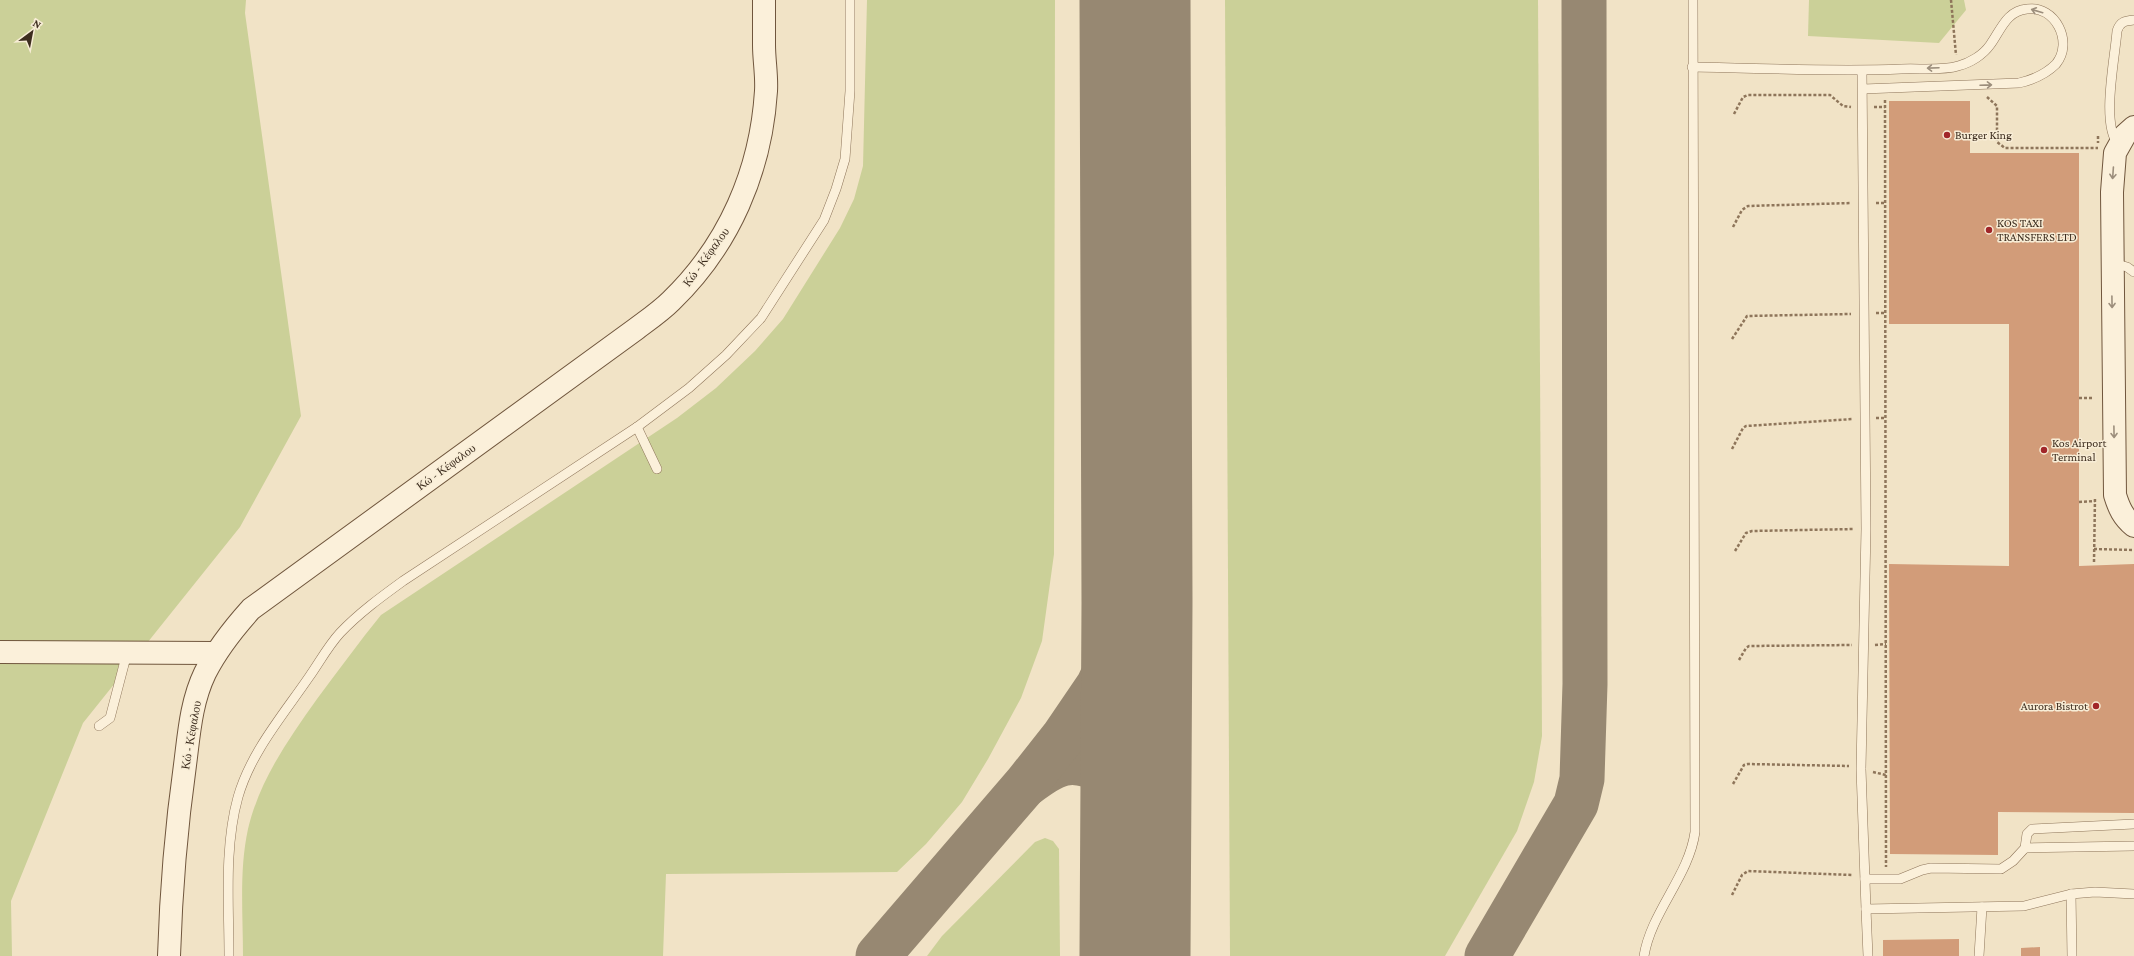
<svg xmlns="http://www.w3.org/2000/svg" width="2134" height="956" viewBox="0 0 2134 956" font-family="'Crimson Pro',serif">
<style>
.green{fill:#cbd098}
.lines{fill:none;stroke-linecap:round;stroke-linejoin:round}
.taxiway{stroke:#978872;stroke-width:45}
.runway{stroke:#978872;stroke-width:111}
.building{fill:#d29c79}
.lane-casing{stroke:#8e755a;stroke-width:10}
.secondary-casing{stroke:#70563d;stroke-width:24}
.path{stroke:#8e755a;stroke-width:2.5;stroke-dasharray:3 2;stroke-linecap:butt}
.lane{stroke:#fbf0da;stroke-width:9}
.secondary{stroke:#fbf0da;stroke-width:22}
.oneway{stroke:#9c8e7c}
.poi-dot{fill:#a12629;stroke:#f8edd6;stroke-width:1.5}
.labels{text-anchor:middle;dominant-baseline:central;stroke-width:3;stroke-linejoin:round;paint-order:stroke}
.poi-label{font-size:12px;fill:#3d2d1f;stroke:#f8edd6;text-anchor:start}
.street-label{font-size:12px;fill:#3d2d1f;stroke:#f8edd6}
</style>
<rect width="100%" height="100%" fill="#f1e3c6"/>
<g class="green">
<polygon points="0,0 246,0 245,13 301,416 240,527 83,723 11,901 12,956 0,956"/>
<path d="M 867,0 L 1055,0 L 1054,554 L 1042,641 L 1021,698 L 988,759 L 962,802 L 926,844 L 897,872 L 666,874 L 663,956 L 243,956 C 243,914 239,870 248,829 C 260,779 288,740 317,699 C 338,671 359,642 381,615 L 677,418 L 716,388 L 755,351 L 783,319 L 840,228 L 854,199 L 863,166 Z"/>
<polygon points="1225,0 1538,0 1542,736 1534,782 1517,831 1445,956 1230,956"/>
<polygon points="1809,0 1964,0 1966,10 1939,43 1808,36"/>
<polygon points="1045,838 1053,841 1059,849 1060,956 927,956 942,936 1035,842"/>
</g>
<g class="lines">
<g class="taxiway">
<path d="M 1027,784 C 1055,763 1070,755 1103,771 C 1111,775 1124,785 1129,793 C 1133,802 1134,814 1136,823"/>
<polyline points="878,956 1026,784 1064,736 1098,686 1137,603"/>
<polyline points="1487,956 1576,804 1582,779 1585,684 1584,0"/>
</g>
<polyline class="runway" points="1135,0 1137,603 1135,956"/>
</g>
<g class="building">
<polygon points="1889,101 1970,101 1970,153 2079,153 2079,566 2134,564 2134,813 1998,812 1998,855 1890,854 1889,564 2009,566 2009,324 1889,324"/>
<polygon points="1959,939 1959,956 1883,956 1883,940"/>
<polygon points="2040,947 2040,956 2021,956 2021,948"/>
</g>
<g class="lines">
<defs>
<g id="lane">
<path d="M 1692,67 C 1762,68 1831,72 1901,69 C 1918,68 1942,71 1958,66 C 1970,63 1983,55 1990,45 C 2001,30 2006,11 2027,9 C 2055,5 2074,42 2056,64 C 2046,74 2032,80 2019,83 L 1863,89"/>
<polyline points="1862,71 1866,529 1861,769 1866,909 2024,906 2071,894 2095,892 2134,894"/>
<path d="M 2118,144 C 2101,124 2115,58 2117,31 C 2120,22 2124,21 2134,20"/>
<polyline points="2113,263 2127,267 2134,272"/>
<polyline points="637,427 657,469"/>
<polyline points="99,726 110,718 127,653"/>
<polyline points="2025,848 2134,846"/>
<polyline points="1865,879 1900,879 1922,870 1931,868 2001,869 2013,861 2025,848 2027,834 2032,829 2134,824"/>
<polyline points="2071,894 2072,956"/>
<polyline points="1866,909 1868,956"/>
<path d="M 229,956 C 229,904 224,847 238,797 C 251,752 283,715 309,677 C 319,663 328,646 340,633 C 359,613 381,597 403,581 L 637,427 L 689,388 L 726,355 L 761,318 L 824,220 L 836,189 L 845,159 L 850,91 L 850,0"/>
<path d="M 1644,956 C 1651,912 1689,876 1695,832 L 1693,0"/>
<polyline points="1979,956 1982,907"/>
</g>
<g id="secondary">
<path d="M 2134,127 L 2125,135 L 2115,153 L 2112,192 L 2115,495 C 2119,508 2123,517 2134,526"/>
<polyline points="0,652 216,653"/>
<path d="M 169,956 C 171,892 176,829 185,765 C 189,734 191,702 205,673 C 217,649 233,629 251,609 L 636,329 C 648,320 661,311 671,301 C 729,245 761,171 766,91 C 767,76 764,60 764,45 C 764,30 764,15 764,0"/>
</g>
</defs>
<use href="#lane" class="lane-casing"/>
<use href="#secondary" class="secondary-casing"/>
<g class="path">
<polyline points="1951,0 1956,55"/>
<polyline points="1987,97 1997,106 1997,142 2005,148 2098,148"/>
<polyline points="1885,100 1886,867"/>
<polyline points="1874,107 1885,107"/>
<polyline points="1734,114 1743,97 1748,95 1830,95 1843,106 1851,107"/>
<polyline points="2098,136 2098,143"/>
<polyline points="1876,203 1885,203"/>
<polyline points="1733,227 1742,210 1748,206 1851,203"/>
<polyline points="1876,313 1886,313"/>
<polyline points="1732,339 1747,316 1851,314"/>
<polyline points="2079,398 2094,398"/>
<polyline points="1876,418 1886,418"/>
<polyline points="1732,449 1743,428 1746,426 1853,419"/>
<polyline points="2079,502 2095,501"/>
<polyline points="2094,549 2134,550"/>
<polyline points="1735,551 1746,533 1752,531 1854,529"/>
<polyline points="2094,562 2095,497"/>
<polyline points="1875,645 1886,644"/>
<polyline points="1739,660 1746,648 1749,646 1852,645"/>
<polyline points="1873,772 1886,775"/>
<polyline points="1733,784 1744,765 1748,764 1849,766"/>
<polyline points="1732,895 1742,875 1748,871 1852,875"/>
</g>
<use href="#lane" class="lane"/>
<use href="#secondary" class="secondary"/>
</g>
<defs><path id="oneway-shaft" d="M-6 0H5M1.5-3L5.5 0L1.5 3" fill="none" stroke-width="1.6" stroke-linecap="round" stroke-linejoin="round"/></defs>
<g class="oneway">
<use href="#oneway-shaft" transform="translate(2037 11) rotate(-164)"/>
<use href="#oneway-shaft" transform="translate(1933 68) rotate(178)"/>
<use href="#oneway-shaft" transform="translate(1986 85) rotate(-2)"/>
<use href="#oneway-shaft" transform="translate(2113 173) rotate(94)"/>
<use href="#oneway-shaft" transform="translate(2112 302) rotate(89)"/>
<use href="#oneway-shaft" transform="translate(2114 432) rotate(89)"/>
</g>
<g class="poi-dot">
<circle cx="1947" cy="135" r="4"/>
<circle cx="1989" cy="230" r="4"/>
<circle cx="2044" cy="450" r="4"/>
<circle cx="2096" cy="706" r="4"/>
</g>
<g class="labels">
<g class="poi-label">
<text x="1955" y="135">Burger King</text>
<text x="1997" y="223">KOS TAXI<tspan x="1997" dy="14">TRANSFERS LTD</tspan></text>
<text x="2052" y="443">Kos Airport<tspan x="2052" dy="14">Terminal</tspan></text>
<text x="2088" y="706" text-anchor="end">Aurora Bistrot</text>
</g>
<g class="street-label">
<text transform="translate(706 257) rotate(-54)">Κώ - Κέφαλου</text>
<text transform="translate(446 467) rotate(-36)">Κώ - Κέφαλου</text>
<text transform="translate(191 735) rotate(-80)">Κώ - Κέφαλου</text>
</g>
</g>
<g transform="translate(32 32) rotate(32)" stroke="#f8edd6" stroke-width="3" paint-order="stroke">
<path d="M0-3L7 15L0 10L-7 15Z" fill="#3d2d1f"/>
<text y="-6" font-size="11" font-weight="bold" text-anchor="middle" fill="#3d2d1f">N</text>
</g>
</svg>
